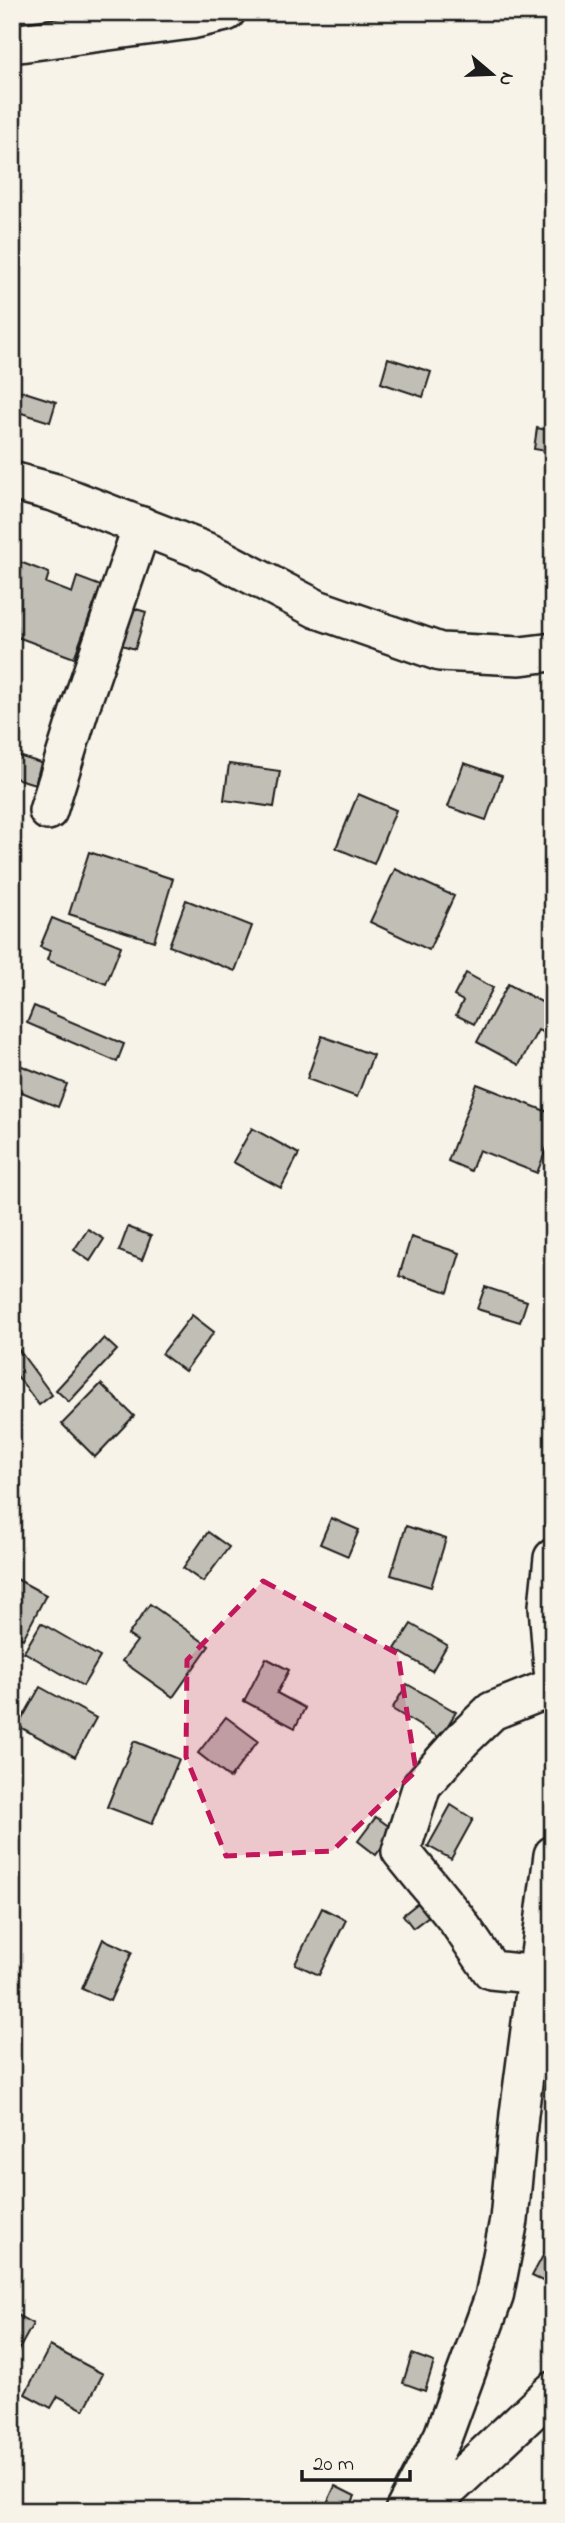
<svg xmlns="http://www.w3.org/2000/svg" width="565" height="2523" viewBox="0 0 565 2523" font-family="'Indie Flower',sans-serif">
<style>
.building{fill:#c0beb5;stroke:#1c1c1c;stroke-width:2}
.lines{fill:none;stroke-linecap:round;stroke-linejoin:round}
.minor-casing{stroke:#1c1c1c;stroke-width:42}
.minor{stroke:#f7f3e8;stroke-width:37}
.marked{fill:#c2185b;fill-opacity:0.2;stroke:#c2185b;stroke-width:5;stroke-dasharray:14 9;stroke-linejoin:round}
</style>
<rect width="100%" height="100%" fill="#f7f3e8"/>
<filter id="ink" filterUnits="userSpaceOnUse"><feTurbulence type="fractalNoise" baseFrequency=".0143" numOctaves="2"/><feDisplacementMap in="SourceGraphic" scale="14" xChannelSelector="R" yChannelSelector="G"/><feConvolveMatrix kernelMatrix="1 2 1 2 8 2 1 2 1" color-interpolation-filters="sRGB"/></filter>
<g filter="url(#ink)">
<g class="building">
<polygon points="388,358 431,372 423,397 381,383"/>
<polygon points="15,389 56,402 50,422 12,410"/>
<polygon points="537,428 553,431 553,452 534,449"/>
<polygon points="20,562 49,573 46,583 72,593 77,577 101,586 74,658 12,635 12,584"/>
<polygon points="126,606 146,612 135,649 115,643"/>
<polygon points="12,754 41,763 35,784 12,777"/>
<polygon points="464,763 502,776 486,820 448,807"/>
<polygon points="229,764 280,771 274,807 224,800"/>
<polygon points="358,794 396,810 374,864 336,848"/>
<polygon points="89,852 173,879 154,941 69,914"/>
<polygon points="395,869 454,896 429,950 370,922"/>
<polygon points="186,900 252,926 235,971 169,946"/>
<polygon points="52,918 121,946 106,984 47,960 50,951 40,947"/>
<polygon points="466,973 493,988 474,1024 456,1015 463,1001 454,996"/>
<polygon points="508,984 553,1008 553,1021 546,1034 538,1030 519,1065 477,1042"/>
<polygon points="34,1006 124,1044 117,1062 27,1023"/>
<polygon points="322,1036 373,1055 357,1097 307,1079"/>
<polygon points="12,1062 67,1084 58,1107 12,1088"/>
<polygon points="477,1084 553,1114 553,1132 537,1173 479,1150 471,1171 448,1161"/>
<polygon points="252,1128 299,1154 281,1188 233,1162"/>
<polygon points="128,1227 151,1236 142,1260 119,1251"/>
<polygon points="88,1229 104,1239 90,1261 74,1250"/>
<polygon points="411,1237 460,1253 448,1292 399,1276"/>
<polygon points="485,1287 527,1301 520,1322 477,1309"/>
<polygon points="192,1315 214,1332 185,1371 162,1354"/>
<polygon points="104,1338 117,1350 69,1402 56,1390"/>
<polygon points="16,1346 52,1395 39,1405 12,1369 12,1349"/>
<polygon points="101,1384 134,1416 95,1457 62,1424"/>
<polygon points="331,1518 359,1530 348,1556 320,1544"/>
<polygon points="406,1526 446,1539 431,1587 391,1575"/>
<polygon points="208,1532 229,1547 203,1582 183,1568"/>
<polygon points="13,1577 46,1595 23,1639 12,1634"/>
<polygon points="150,1604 209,1646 173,1697 122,1661 137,1641 128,1635"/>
<polygon points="41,1623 100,1657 83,1686 24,1652"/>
<polygon points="411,1624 447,1645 432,1671 395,1649"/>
<polygon points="266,1658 289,1670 277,1693 305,1708 295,1728 244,1701"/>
<polygon points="407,1684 456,1712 440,1738 392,1709"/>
<polygon points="40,1687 96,1718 75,1757 18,1726"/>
<polygon points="226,1717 258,1741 230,1778 198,1753"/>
<polygon points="134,1741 179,1759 152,1824 107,1807"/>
<polygon points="451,1805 473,1819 451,1859 428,1846"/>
<polygon points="376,1817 394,1830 376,1855 358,1841"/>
<polygon points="428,1895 438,1909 413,1928 403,1915"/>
<polygon points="322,1908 346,1920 319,1975 295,1964"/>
<polygon points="103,1939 132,1952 110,2001 82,1989"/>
<polygon points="553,2237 553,2286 532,2276"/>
<polygon points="12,2312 33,2324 12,2362"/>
<polygon points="50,2346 103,2374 84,2410 58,2396 51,2408 25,2394"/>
<polygon points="412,2354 434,2362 425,2391 403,2383"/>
<polygon points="335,2486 355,2496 348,2511 337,2511 326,2505"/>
</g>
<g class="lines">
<defs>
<g id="minor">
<polyline points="12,44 191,20 226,12"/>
<polyline points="12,481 56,493 210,553 317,609 440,652 520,656 553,652"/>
<polyline points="48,811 80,708 142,526"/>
<polyline points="553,1558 548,1606 553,1669"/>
<polyline points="553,1687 492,1711 462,1740 422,1785 401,1851 457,1920 491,1970 538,1975 553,1980"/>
<polyline points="404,2511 443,2436 494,2297 509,2220 519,2114 553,1855"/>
<polyline points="425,2511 553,2391"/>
</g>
</defs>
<use href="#minor" class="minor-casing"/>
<use href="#minor" class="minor"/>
</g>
</g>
<path class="marked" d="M 263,1581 L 398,1654 L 416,1771 L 332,1851 L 226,1856 L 186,1757 L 187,1660 Z"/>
<rect width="565" height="2523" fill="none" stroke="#f7f3e8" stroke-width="42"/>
<rect x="21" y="21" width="523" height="2481" fill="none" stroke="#1c1c1c" stroke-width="2.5" filter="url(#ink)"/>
<g transform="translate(492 74) rotate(109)" stroke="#f7f3e8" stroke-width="5" paint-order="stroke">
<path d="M0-5L12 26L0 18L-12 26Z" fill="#1c1c1c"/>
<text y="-10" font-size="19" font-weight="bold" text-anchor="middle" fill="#1c1c1c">N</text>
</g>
<path d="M302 2470v10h108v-10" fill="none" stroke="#1c1c1c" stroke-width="3.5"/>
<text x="313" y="2470" font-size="21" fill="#1c1c1c" stroke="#f7f3e8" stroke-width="5" paint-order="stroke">20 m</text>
</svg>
